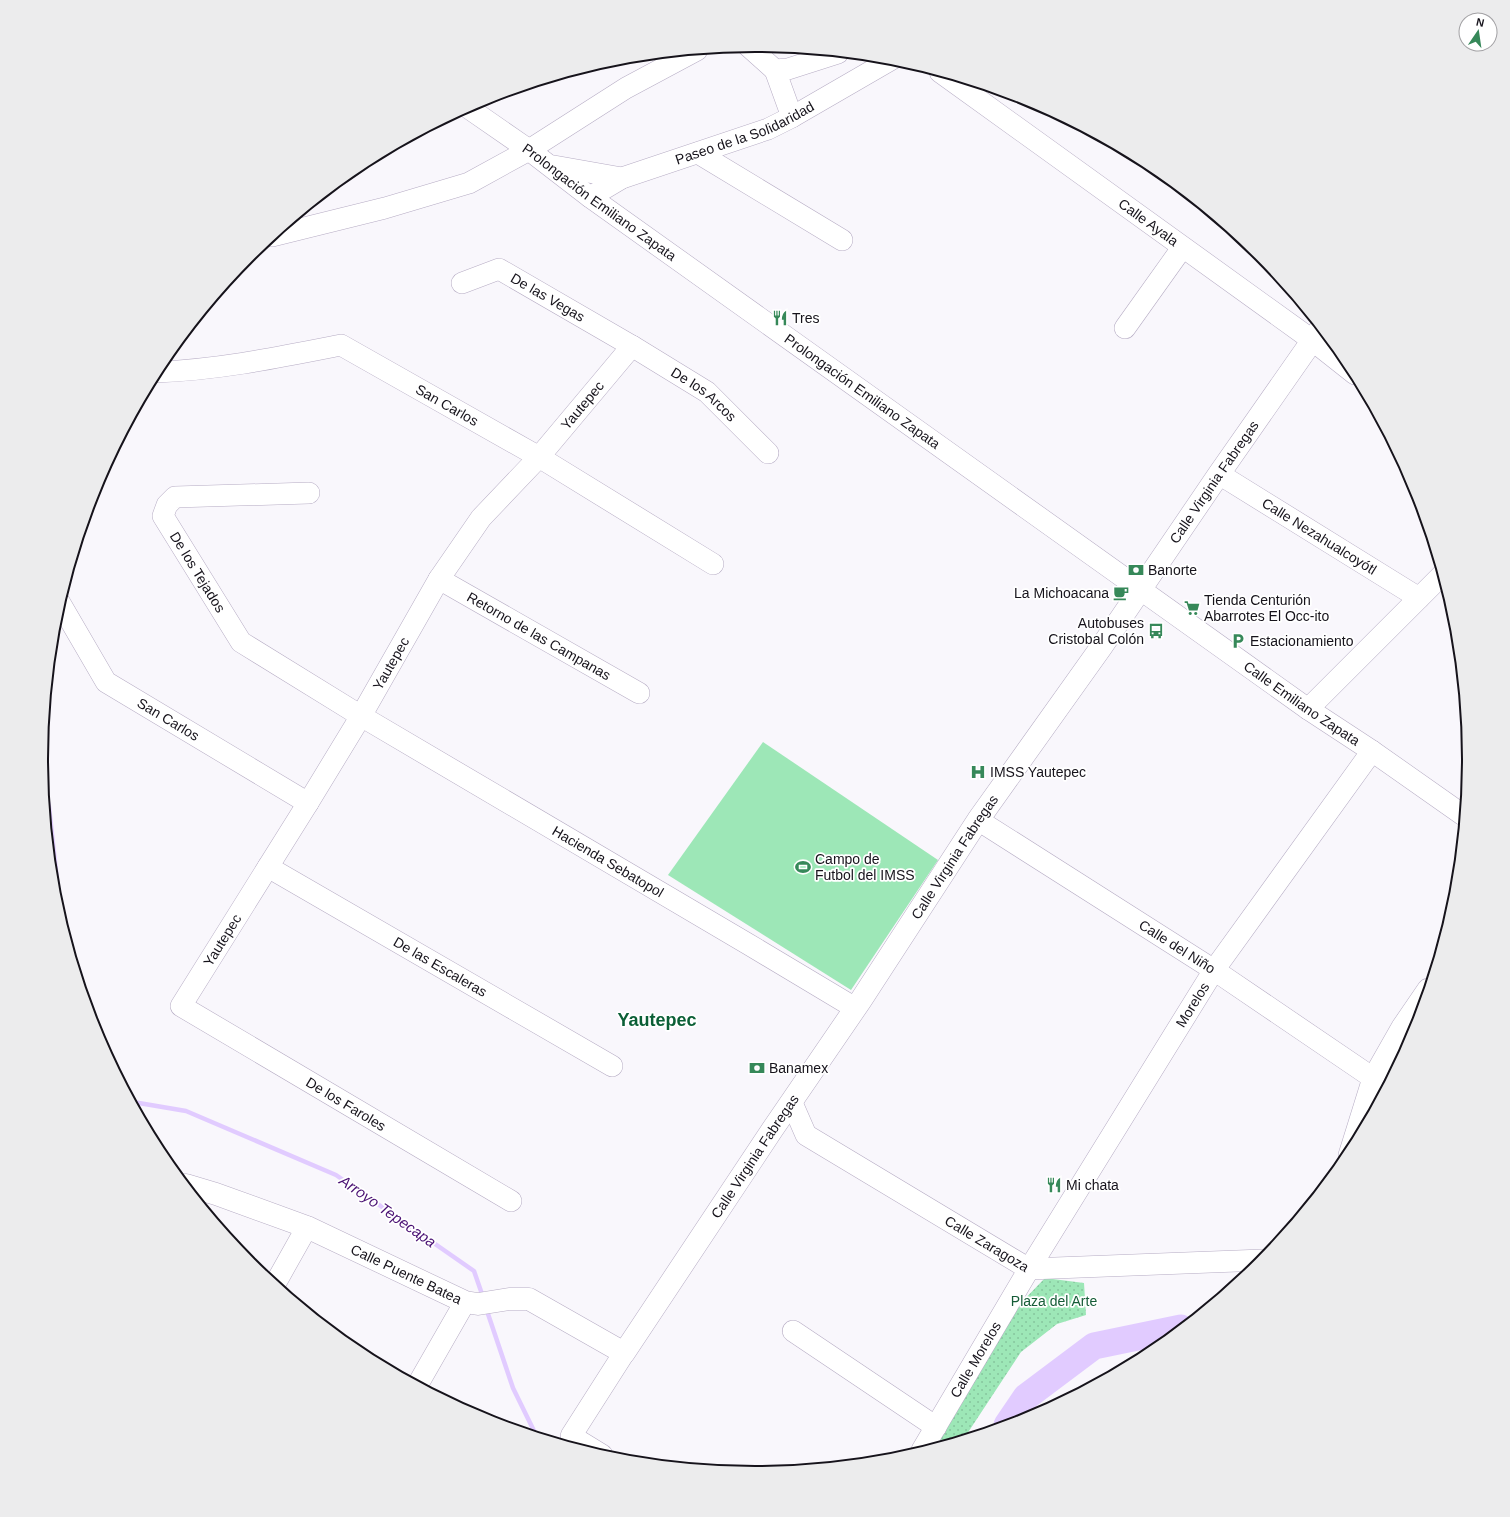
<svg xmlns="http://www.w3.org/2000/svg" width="1510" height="1517" viewBox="0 0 1510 1517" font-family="Helvetica,sans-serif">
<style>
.grass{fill:url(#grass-dots)}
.pitch{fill:#9de7b7}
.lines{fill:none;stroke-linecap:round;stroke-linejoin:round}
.stream{stroke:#e1cbff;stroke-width:4.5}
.river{stroke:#e1cbff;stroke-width:27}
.minor-casing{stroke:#b6acc4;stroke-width:22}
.major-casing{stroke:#b6acc4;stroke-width:23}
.minor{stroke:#fff;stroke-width:21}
.major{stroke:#fff;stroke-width:22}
.labels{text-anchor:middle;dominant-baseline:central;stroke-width:3.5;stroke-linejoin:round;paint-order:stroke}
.street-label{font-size:14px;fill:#16131b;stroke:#fff}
.poi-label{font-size:14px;fill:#16131b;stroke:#fff;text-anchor:start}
.park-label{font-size:14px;fill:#155c37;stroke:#fff}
.water-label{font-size:15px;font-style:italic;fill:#491073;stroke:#fff}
.district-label{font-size:18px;font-weight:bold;fill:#0b5f36;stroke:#fff}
.rim{fill:none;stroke:#16131b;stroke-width:2}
</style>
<defs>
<pattern id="grass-dots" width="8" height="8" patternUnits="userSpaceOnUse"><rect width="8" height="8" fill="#9de7b7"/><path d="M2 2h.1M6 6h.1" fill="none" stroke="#86c59d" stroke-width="1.8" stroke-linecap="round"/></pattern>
</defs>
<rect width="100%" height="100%" fill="#f9f7fc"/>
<polygon class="grass" points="1045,1278 1084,1283 1086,1315 1057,1324 1021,1352 965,1437 937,1446 935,1445 1017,1307"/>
<polygon class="pitch" points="763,742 938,860 851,990 668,875"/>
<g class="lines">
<g class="stream">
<polyline points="44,785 49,807 61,917"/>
<polyline points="133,1102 186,1111 336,1175 474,1271 483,1297"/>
<polyline points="486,1308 513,1388 536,1435"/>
</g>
<polyline class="river" points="1007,1425 1026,1397 1094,1346 1181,1328"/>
<defs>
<g id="minor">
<polyline points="747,45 775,70 788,69 838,53"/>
<polyline points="775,70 792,117"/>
<path id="s1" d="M 940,72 L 1312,340 L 1355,374"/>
<path id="s2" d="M 467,107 L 529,150 L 590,197 L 1308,709 L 1372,751 L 1463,815"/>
<polyline points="698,153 842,240"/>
<polyline points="554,166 622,178"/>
<path id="s3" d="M 590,197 L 622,178 L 768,129 L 792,117 L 894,58"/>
<polyline points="272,236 385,208 469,183 529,150 626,88 697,50"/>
<path id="s4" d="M 462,283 L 499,269 L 632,346 L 707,392 L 768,453"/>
<polyline points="1125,328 1182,248"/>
<path id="s5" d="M 156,372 C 218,370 280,357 341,345 L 539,457 L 713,564"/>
<path id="s6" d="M 1219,474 L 1419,598"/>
<path id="s7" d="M 309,493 L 175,497 L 167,505 L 163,516 L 241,642 L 361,716 L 748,944 L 855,1008"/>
<path id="s8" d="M 439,579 L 639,693"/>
<path id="s9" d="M 60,603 L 106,682 L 308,803"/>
<polyline points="1308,709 1442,575"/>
<path id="s10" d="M 978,820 L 1214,970 L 1373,1078"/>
<path id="s11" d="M 268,867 L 612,1066"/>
<path id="s12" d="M 792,1103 L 806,1135 L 1029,1269 L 1263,1260"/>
<polyline points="1349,1155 1373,1078 1402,1027 1428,989"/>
<path id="s13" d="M 511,1201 L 181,1006 L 308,803 L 361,716 L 439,579 L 481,518 L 539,457 L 632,346"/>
<polyline points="275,1284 307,1227"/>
<polyline points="793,1331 936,1427"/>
<polyline points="418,1384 465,1302"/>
<path id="s14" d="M 922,1450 L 1029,1269 L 1214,970 L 1372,751"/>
<polyline points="602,1455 571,1436 624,1353"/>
</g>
<g id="major">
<path id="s15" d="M 186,1185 L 216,1194 L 307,1227 L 465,1302 L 478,1304 L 509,1299 L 529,1299 L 624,1353 L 772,1130 L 861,1000 L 978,820 L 1102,646 L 1219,474 L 1321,328"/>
</g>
</defs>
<use href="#minor" class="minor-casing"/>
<use href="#major" class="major-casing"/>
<use href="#minor" class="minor"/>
<use href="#major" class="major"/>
</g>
<defs>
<symbol id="restaurant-bare" viewBox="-9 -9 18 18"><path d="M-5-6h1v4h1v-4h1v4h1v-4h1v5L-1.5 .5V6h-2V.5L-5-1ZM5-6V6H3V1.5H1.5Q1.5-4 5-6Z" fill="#368859" stroke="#fff" stroke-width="2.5" paint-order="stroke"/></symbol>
<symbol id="bank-bare" viewBox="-9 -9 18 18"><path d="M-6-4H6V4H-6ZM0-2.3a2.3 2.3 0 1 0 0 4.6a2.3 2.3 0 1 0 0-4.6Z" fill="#368859" stroke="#fff" stroke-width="2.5" paint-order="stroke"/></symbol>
<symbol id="cafe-bare" viewBox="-9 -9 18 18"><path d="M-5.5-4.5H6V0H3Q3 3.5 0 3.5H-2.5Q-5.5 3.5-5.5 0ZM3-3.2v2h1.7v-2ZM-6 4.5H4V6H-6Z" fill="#368859" stroke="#fff" stroke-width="2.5" paint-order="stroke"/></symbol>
<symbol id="supermarket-bare" viewBox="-9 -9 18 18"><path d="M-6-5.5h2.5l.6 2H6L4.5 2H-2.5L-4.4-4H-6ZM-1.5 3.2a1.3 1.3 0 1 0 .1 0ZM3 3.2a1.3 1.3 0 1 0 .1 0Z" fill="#368859" stroke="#fff" stroke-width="2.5" paint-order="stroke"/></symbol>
<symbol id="bus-bare" viewBox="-9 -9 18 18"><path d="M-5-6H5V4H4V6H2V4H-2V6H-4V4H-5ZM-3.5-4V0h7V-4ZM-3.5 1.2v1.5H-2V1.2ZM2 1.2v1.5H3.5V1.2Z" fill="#368859" stroke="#fff" stroke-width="2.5" paint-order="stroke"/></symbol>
<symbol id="parking-bare" viewBox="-9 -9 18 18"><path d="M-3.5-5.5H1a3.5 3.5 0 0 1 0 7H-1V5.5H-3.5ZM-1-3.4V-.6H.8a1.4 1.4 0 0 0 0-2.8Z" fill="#368859" stroke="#fff" stroke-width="2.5" paint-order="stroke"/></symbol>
<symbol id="hospital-bare" viewBox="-9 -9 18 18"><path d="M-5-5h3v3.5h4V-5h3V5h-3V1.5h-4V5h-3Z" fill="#368859" stroke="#fff" stroke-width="2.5" paint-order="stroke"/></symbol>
<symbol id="stadium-bare" viewBox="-9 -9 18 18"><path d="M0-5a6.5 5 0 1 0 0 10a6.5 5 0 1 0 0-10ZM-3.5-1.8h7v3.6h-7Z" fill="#368859" stroke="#fff" stroke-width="2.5" paint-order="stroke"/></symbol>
</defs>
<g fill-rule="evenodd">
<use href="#restaurant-bare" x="769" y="307" width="22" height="22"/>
<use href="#bank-bare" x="1125" y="559" width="22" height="22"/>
<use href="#cafe-bare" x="1110" y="582" width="22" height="22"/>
<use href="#supermarket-bare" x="1181" y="597" width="22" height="22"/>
<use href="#bus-bare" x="1145" y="620" width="22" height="22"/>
<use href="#parking-bare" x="1227" y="630" width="22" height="22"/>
<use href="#hospital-bare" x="967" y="761" width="22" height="22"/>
<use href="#stadium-bare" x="792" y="856" width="22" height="22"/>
<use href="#bank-bare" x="746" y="1057" width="22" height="22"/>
<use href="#restaurant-bare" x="1043" y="1174" width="22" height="22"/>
</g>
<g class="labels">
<g class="street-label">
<text stroke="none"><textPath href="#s3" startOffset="168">Paseo de la Solidaridad</textPath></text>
<text stroke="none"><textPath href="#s2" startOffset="163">Prolongación Emiliano Zapata</textPath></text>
<text stroke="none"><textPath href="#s1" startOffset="257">Calle Ayala</textPath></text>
<text stroke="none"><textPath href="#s4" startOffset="96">De las Vegas</textPath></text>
<text stroke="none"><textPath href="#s2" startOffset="487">Prolongación Emiliano Zapata</textPath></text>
<text stroke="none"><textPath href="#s4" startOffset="280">De los Arcos</textPath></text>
<text stroke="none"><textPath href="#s5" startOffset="309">San Carlos</textPath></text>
<text stroke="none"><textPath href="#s13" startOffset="1108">Yautepec</textPath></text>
<text stroke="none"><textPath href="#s15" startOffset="1529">Calle Virginia Fabregas</textPath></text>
<text stroke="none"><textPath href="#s6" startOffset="118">Calle Nezahualcoyótl</textPath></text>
<text stroke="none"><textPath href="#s7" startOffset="223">De los Tejados</textPath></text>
<text stroke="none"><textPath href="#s8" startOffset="115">Retorno de las Campanas</textPath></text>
<text stroke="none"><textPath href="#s13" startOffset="785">Yautepec</textPath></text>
<text stroke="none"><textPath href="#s2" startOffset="1026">Calle Emiliano Zapata</textPath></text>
<text stroke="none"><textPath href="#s9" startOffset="164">San Carlos</textPath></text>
<text stroke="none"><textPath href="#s15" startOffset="1073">Calle Virginia Fabregas</textPath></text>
<text stroke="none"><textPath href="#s7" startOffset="733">Hacienda Sebatopol</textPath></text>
<text stroke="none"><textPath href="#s13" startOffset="461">Yautepec</textPath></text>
<text stroke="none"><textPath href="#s10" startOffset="236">Calle del Niño</textPath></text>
<text stroke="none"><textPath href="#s11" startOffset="199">De las Escaleras</textPath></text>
<text stroke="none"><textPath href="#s14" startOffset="521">Morelos</textPath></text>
<text transform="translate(346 1104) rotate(31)">De los Faroles</text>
<text stroke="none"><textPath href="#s15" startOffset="713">Calle Virginia Fabregas</textPath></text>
<text stroke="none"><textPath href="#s12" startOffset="246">Calle Zaragoza</textPath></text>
<text stroke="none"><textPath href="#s15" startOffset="238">Calle Puente Batea</textPath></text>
<text stroke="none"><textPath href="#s14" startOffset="105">Calle Morelos</textPath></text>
</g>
<g class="poi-label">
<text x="792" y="318">Tres</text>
<text x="1148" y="570">Banorte</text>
<text x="1109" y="593" text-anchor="end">La Michoacana</text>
<text x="1204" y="600">Tienda Centurión<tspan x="1204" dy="16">Abarrotes El Occ-ito</tspan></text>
<text x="1144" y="623" text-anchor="end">Autobuses<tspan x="1144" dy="16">Cristobal Colón</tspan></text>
<text x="1250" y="641">Estacionamiento</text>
<text x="990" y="772">IMSS Yautepec</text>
<text x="815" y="859">Campo de<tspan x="815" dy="16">Futbol del IMSS</tspan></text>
<text x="769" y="1068">Banamex</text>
<text x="1066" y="1185">Mi chata</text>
</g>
<g class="park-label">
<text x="1054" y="1301">Plaza del Arte</text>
</g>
<g class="water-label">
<text transform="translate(388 1211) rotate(35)">Arroyo Tepecapa</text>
</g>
<g class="district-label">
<text x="657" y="1020">Yautepec</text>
</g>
</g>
<path d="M0 0H1510V1517H0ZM48 759a707 707 0 1 1 1414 0a707 707 0 1 1-1414 0Z" fill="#ececed" fill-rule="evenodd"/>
<path class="rim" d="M48 759a707 707 0 1 1 1414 0a707 707 0 1 1-1414 0Z"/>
<g transform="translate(1478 32) rotate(13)"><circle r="19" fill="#ffffff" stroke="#a2a1a4"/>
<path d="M0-3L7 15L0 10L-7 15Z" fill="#368859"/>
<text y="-6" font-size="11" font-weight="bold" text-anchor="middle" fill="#16131b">N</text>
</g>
</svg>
